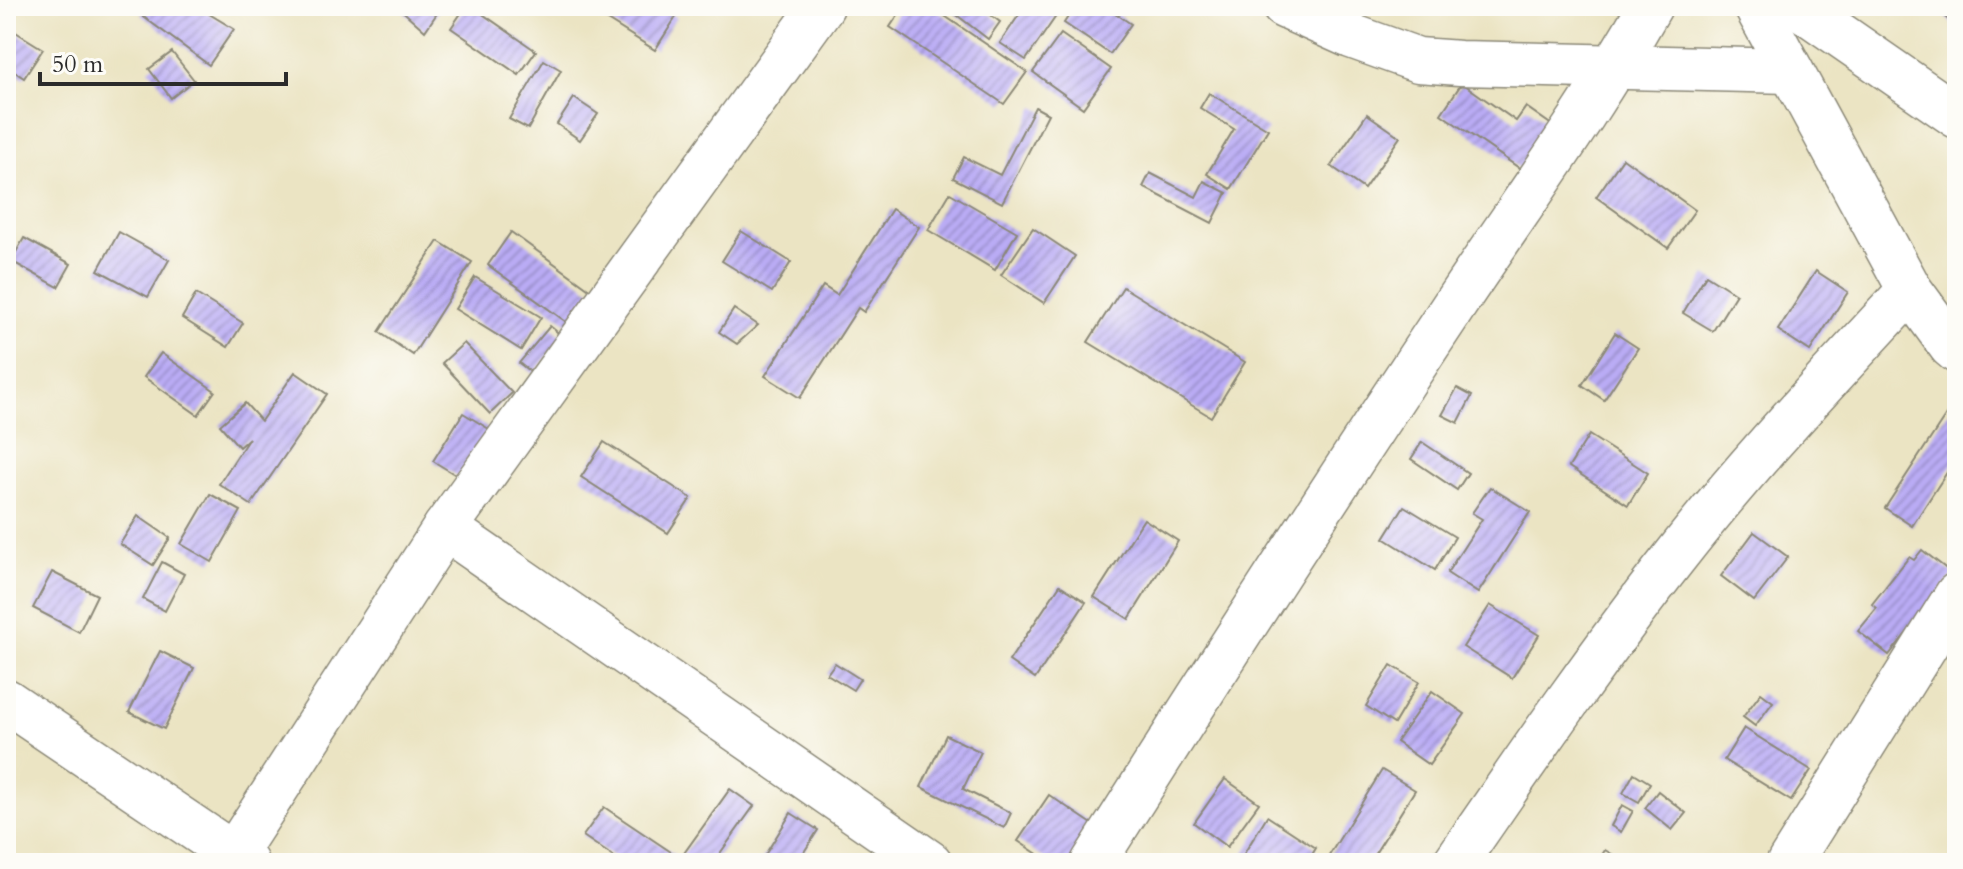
<svg xmlns="http://www.w3.org/2000/svg" width="1963" height="869" viewBox="0 0 1963 869" font-family="Cardo,serif">
<style>
.building{fill:url(#building-hatch)}
.lines{fill:none;stroke-linecap:round;stroke-linejoin:round}
.minor-casing{stroke:#8b8877;stroke-width:47}
.minor{stroke:#fff;stroke-width:44}
</style>
<defs>
<pattern id="building-hatch" width="6" height="6" patternUnits="userSpaceOnUse" patternTransform="scale(2)"><rect width="6" height="6" fill="#baacf5"/><path d="M-1 1l2-2M0 6l6-6M5 7l2-2" fill="none" stroke="#978cc7"/></pattern>
</defs>
<rect width="100%" height="100%" fill="#fdfcf7"/>
<filter id="ink" filterUnits="userSpaceOnUse"><feTurbulence type="fractalNoise" baseFrequency=".0125" numOctaves="2"/><feDisplacementMap in="SourceGraphic" scale="16" xChannelSelector="R" yChannelSelector="G"/><feConvolveMatrix kernelMatrix="1 2 1 2 8 2 1 2 1" color-interpolation-filters="sRGB"/></filter>
<filter id="wash" filterUnits="userSpaceOnUse"><feTurbulence type="fractalNoise" baseFrequency=".006" numOctaves="4" result="noise"/><feDisplacementMap in="SourceGraphic" scale="32" xChannelSelector="R" yChannelSelector="G"/><feGaussianBlur stdDeviation="1.8" result="paint"/><feColorMatrix in="noise" values="0 0 0 0 0 0 0 0 0 0 0 0 0 0 0 0 0 1.4 0 .05"/><feComposite in="paint" operator="in"/></filter>
<g filter="url(#wash)">
<rect width="100%" height="100%" fill="#ebe4c3"/>
<g id="blocks">
<g class="building">
<polygon points="149,6 196,6 234,29 209,65 141,15"/>
<polygon points="397,6 442,6 425,31"/>
<polygon points="466,6 471,6 536,51 519,75 451,28"/>
<polygon points="612,6 658,6 676,17 655,50 604,18"/>
<polygon points="904,6 930,6 1027,72 1004,104 890,27"/>
<polygon points="945,6 979,6 1000,22 988,39"/>
<polygon points="1025,6 1063,6 1026,60 1000,43"/>
<polygon points="1075,6 1105,6 1131,24 1110,54 1064,23"/>
<polygon points="1946,6 1957,6 1957,27 1940,13"/>
<polygon points="6,26 43,49 24,78 6,66"/>
<polygon points="1061,34 1111,69 1083,108 1033,72"/>
<polygon points="172,52 194,80 171,98 149,69"/>
<polygon points="544,60 561,70 528,129 509,119"/>
<polygon points="1462,83 1516,121 1526,107 1556,128 1525,172 1441,114"/>
<polygon points="1209,93 1268,129 1231,189 1207,174 1234,129 1200,108"/>
<polygon points="574,98 598,114 580,140 557,124"/>
<polygon points="1035,107 1048,114 1002,203 953,178 964,157 1000,175"/>
<polygon points="1367,114 1400,137 1364,189 1331,166"/>
<polygon points="1623,158 1695,210 1668,248 1596,197"/>
<polygon points="1150,173 1196,197 1204,181 1227,193 1212,223 1143,187"/>
<polygon points="950,193 1017,232 995,270 928,230"/>
<polygon points="892,209 919,227 864,312 858,308 800,398 765,376 823,286 837,295"/>
<polygon points="1033,228 1075,256 1044,303 1001,275"/>
<polygon points="741,231 791,262 772,292 722,261"/>
<polygon points="119,232 169,260 148,297 98,270"/>
<polygon points="511,232 599,296 576,329 488,265"/>
<polygon points="24,238 71,264 58,287 11,261"/>
<polygon points="438,241 472,262 413,355 379,332"/>
<polygon points="1816,271 1848,292 1810,351 1778,330"/>
<polygon points="1706,275 1736,294 1713,331 1683,313"/>
<polygon points="475,277 541,317 521,350 455,309"/>
<polygon points="1123,287 1245,362 1211,417 1088,342"/>
<polygon points="196,294 243,323 228,347 182,318"/>
<polygon points="734,309 758,325 737,344 719,332"/>
<polygon points="550,326 563,337 533,374 519,363"/>
<polygon points="1615,333 1638,348 1604,400 1582,385"/>
<polygon points="464,343 512,393 490,414 442,363"/>
<polygon points="161,353 215,391 198,415 144,377"/>
<polygon points="295,372 327,394 251,505 219,484 249,438 239,447 220,425 245,403 261,421"/>
<polygon points="1457,388 1472,396 1458,423 1442,415"/>
<polygon points="1948,412 1957,417 1957,457 1912,526 1885,508"/>
<polygon points="463,413 489,429 459,477 433,461"/>
<polygon points="1589,435 1648,473 1628,505 1569,467"/>
<polygon points="604,442 691,498 668,533 581,477"/>
<polygon points="1422,442 1468,473 1457,490 1411,459"/>
<polygon points="1490,487 1530,512 1478,593 1447,573 1482,519 1472,513"/>
<polygon points="210,494 241,511 212,562 181,544"/>
<polygon points="1404,506 1455,537 1435,570 1384,538"/>
<polygon points="138,516 170,538 153,565 120,544"/>
<polygon points="1144,519 1178,541 1129,619 1094,597"/>
<polygon points="1754,532 1788,557 1754,601 1721,576"/>
<polygon points="1922,550 1953,574 1889,655 1858,631 1877,608 1872,604 1909,557 1914,560"/>
<polygon points="162,562 184,574 165,611 143,599"/>
<polygon points="52,572 97,595 79,632 33,608"/>
<polygon points="1060,585 1086,602 1035,679 1009,661"/>
<polygon points="1490,605 1539,635 1512,678 1463,647"/>
<polygon points="160,651 194,668 164,729 129,712"/>
<polygon points="835,663 860,679 853,690 827,674"/>
<polygon points="1391,665 1419,682 1394,724 1366,706"/>
<polygon points="1432,691 1465,714 1429,765 1396,742"/>
<polygon points="1761,693 1773,702 1755,726 1743,717"/>
<polygon points="1744,728 1811,770 1791,801 1724,760"/>
<polygon points="946,735 981,752 963,789 1011,813 1004,828 921,787"/>
<polygon points="1382,770 1415,790 1369,863 1333,863 1327,859"/>
<polygon points="1634,773 1650,783 1639,802 1623,793"/>
<polygon points="1225,779 1259,803 1227,847 1194,823"/>
<polygon points="730,789 754,806 713,863 677,863"/>
<polygon points="1658,791 1686,813 1672,830 1645,808"/>
<polygon points="1049,795 1107,834 1088,863 1051,863 1018,841"/>
<polygon points="1622,805 1633,811 1621,832 1611,826"/>
<polygon points="604,807 674,854 668,863 623,863 583,836"/>
<polygon points="791,813 818,830 797,863 760,863"/>
<polygon points="1267,816 1316,848 1307,863 1251,863 1242,857"/>
<polygon points="1605,850 1627,863 1597,863"/>
</g>
</g>
</g>
<g filter="url(#ink)">
<use href="#blocks" fill-opacity="0" stroke="#8b8877" stroke-width="2"/>
<g class="lines">
<defs>
<g id="minor">
<polyline points="1284,6 1351,36 1418,60 1460,63 1791,71"/>
<polyline points="1756,6 1910,290 1951,346 1957,351"/>
<polyline points="1798,6 1957,116"/>
<polyline points="445,528 930,863"/>
<polyline points="6,701 246,863"/>
<polyline points="228,863 445,528 822,6"/>
<path d="M 1093,863 C 1212,675 1332,489 1455,304 C 1521,205 1591,110 1650,6"/>
<path d="M 1455,863 C 1526,760 1597,656 1674,558 C 1747,464 1830,377 1910,290"/>
<polyline points="1789,863 1957,595"/>
</g>
</defs>
<use href="#minor" class="minor-casing"/>
<use href="#minor" class="minor"/>
</g>
</g>
<rect width="1963" height="869" fill="none" stroke="#fdfcf7" stroke-width="32"/>
<path d="M40 72v12h246v-12" fill="none" stroke="#2b2b2b" stroke-width="4"/>
<text x="52" y="72" font-size="24" fill="#2b2b2b" stroke="#fdfcf7" stroke-width="6" paint-order="stroke">50 m</text>
</svg>
